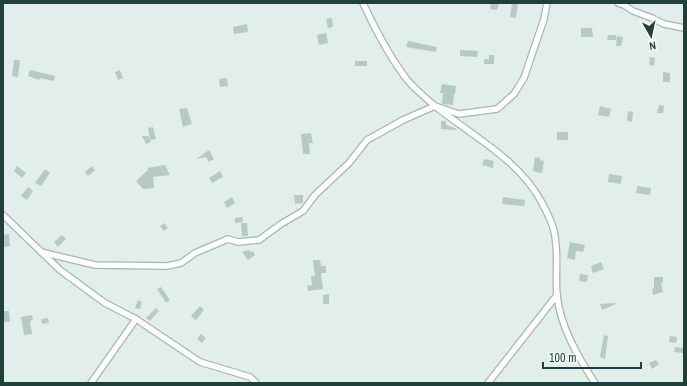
<svg xmlns="http://www.w3.org/2000/svg" width="687" height="386" viewBox="0 0 687 386" font-family="'Archivo Narrow',sans-serif">
<style>
.building{fill:#b7c9c3}
.lines{fill:none;stroke-linecap:round;stroke-linejoin:round}
.minor-casing{stroke:#a4b7b1;stroke-width:8}
.minor{stroke:#fff;stroke-width:5.5}
</style>
<rect width="100%" height="100%" fill="#e2eee9"/>
<g class="building">
<polygon points="491,3 499,4 497,10 490,9"/>
<polygon points="512,3 518,3 516,18 510,17"/>
<polygon points="332,18 333,27 328,28 326,19"/>
<polygon points="247,24 248,32 234,34 233,27"/>
<polygon points="581,28 592,28 593,37 581,37"/>
<polygon points="326,33 328,43 319,45 317,35"/>
<polygon points="608,35 616,35 616,40 607,40"/>
<polygon points="617,36 623,37 621,46 616,46"/>
<polygon points="408,41 437,47 436,52 406,47"/>
<polygon points="460,50 478,51 477,57 460,56"/>
<polygon points="489,55 494,55 494,64 484,64 484,59 489,59"/>
<polygon points="650,57 655,58 654,66 649,65"/>
<polygon points="14,60 20,60 18,77 12,76"/>
<rect x="355" y="61" width="12" height="5"/>
<polygon points="30,70 55,76 54,81 40,78 39,80 28,76"/>
<polygon points="120,70 123,78 118,80 115,72"/>
<polygon points="663,72 670,73 670,82 663,82"/>
<polygon points="227,78 228,86 220,87 219,79"/>
<polygon points="442,84 456,86 455,94 454,94 453,105 442,104 443,93 440,93"/>
<polygon points="659,105 664,106 663,113 657,113"/>
<polygon points="600,106 611,109 609,117 598,115"/>
<polygon points="187,108 192,124 183,127 179,109"/>
<polygon points="628,111 633,112 632,122 627,121"/>
<polygon points="441,121 446,121 446,125 457,129 456,130 441,129"/>
<polygon points="153,127 156,139 150,140 148,128"/>
<rect x="557" y="132" width="11" height="8"/>
<polygon points="311,133 313,143 309,143 310,154 303,154 301,134"/>
<polygon points="142,136 148,136 151,142 146,144"/>
<polygon points="209,150 214,159 209,162 206,157 196,159"/>
<polygon points="535,157 540,158 540,160 544,161 542,173 533,171"/>
<polygon points="484,159 494,161 493,168 482,165"/>
<polygon points="165,165 170,175 153,177 154,188 143,189 136,181 148,170 148,168"/>
<polygon points="17,166 26,173 22,178 14,171"/>
<polygon points="92,166 95,170 88,176 85,172"/>
<polygon points="45,169 50,173 41,186 35,183"/>
<polygon points="220,171 223,177 212,183 209,178"/>
<polygon points="609,174 622,176 621,184 608,182"/>
<polygon points="637,186 651,188 650,195 636,193"/>
<polygon points="28,187 33,191 27,200 21,196"/>
<polygon points="294,195 303,195 303,203 295,204"/>
<polygon points="232,197 235,203 227,208 224,202"/>
<polygon points="503,197 525,200 524,206 502,204"/>
<polygon points="242,217 243,222 235,223 235,218"/>
<polygon points="164,223 168,228 164,231 160,226"/>
<polygon points="241,223 247,223 248,236 242,236"/>
<polygon points="9,234 10,246 3,247 3,235"/>
<polygon points="62,235 66,239 58,247 54,242"/>
<polygon points="570,242 585,245 583,252 576,251 575,260 567,258"/>
<polygon points="249,250 250,252 253,251 255,255 248,260 242,252"/>
<polygon points="313,260 320,260 321,266 326,266 326,273 321,273 323,289 308,291 307,286 312,285 311,276 315,276"/>
<polygon points="601,262 604,269 593,273 591,266"/>
<polygon points="580,274 588,275 587,282 579,281"/>
<polygon points="654,277 663,277 663,283 661,283 663,292 653,295 652,289 654,288"/>
<polygon points="161,287 170,300 166,303 157,289"/>
<polygon points="329,294 329,304 323,304 323,295"/>
<polygon points="138,300 142,302 140,309 135,308"/>
<polygon points="615,303 616,304 602,310 600,304"/>
<polygon points="200,306 204,310 196,320 191,316"/>
<polygon points="156,308 159,311 150,321 146,318"/>
<polygon points="3,311 9,311 10,322 4,322"/>
<polygon points="32,315 33,320 30,321 32,334 24,335 21,317"/>
<polygon points="48,318 49,323 42,324 41,319"/>
<polygon points="201,334 206,338 202,343 197,339"/>
<polygon points="604,335 608,336 605,359 600,357"/>
<polygon points="670,336 677,337 676,343 669,342"/>
<polygon points="675,347 684,348 684,353 674,352"/>
<polygon points="656,360 659,364 652,369 649,363"/>
</g>
<g class="lines">
<defs>
<g id="minor">
<path d="M 363,3 C 375,29 388,54 405,77 C 412,87 426,98 435,106 C 471,135 518,159 541,201 C 545,209 552,221 554,231 C 559,252 555,274 557,295 C 560,326 578,357 595,383"/>
<polyline points="618,3 624,5 633,11 652,18 664,24 684,28"/>
<polyline points="3,215 60,270 105,303 136,319 200,362 250,377 256,383"/>
<polyline points="41,252 95,265 167,266 181,263 195,253 228,239 238,242 259,240 281,224 303,211 315,195 349,163 367,140 403,120 435,106 459,114 497,109 514,94 524,78 544,19 547,3"/>
<polyline points="91,383 136,319"/>
<polyline points="488,383 557,295"/>
</g>
</defs>
<use href="#minor" class="minor-casing"/>
<use href="#minor" class="minor"/>
</g>
<rect width="687" height="386" fill="none" stroke="#20413b" stroke-width="8"/>
<g transform="translate(651 36) rotate(171)" stroke="#f3faf7" stroke-width="3" paint-order="stroke">
<path d="M0-3L7 15L0 10L-7 15Z" fill="#20413b"/>
<text y="-6" font-size="11" font-weight="bold" text-anchor="middle" fill="#20413b">N</text>
</g>
<path d="M543 362v6h98v-6" fill="none" stroke="#20413b" stroke-width="2"/>
<text x="549" y="362" font-size="12" fill="#20413b" stroke="#f3faf7" stroke-width="3" paint-order="stroke">100 m</text>
</svg>
